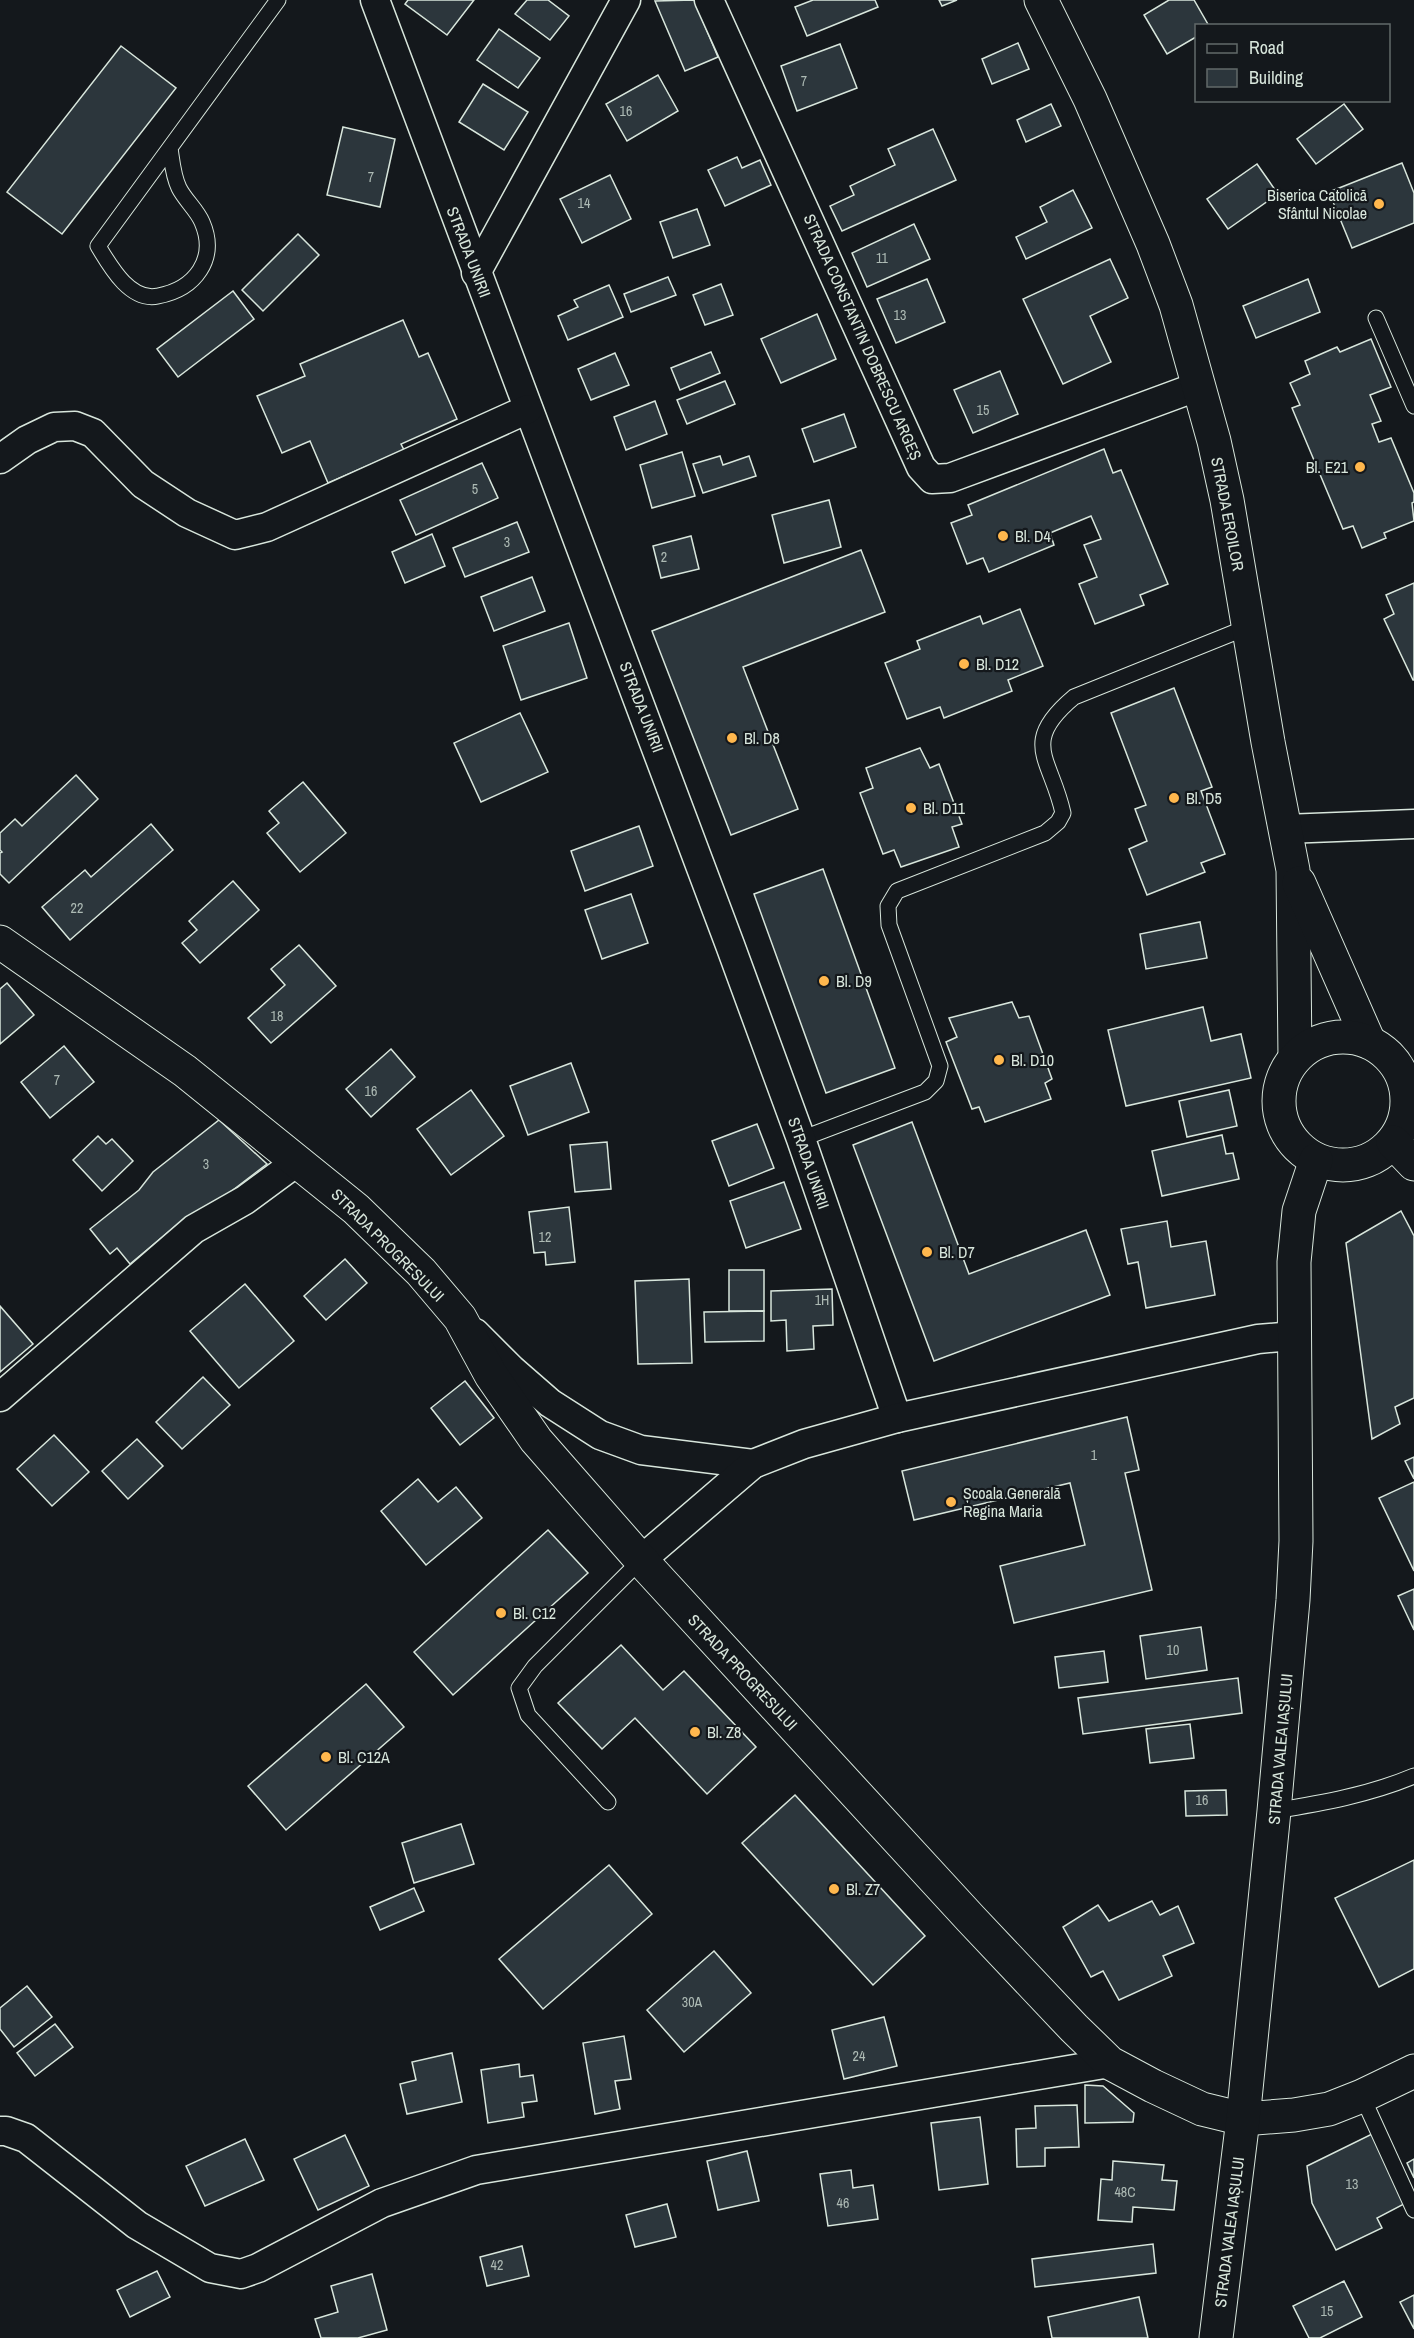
<svg xmlns="http://www.w3.org/2000/svg" width="1414" height="2338" viewBox="0 0 1414 2338" font-family="'Archivo Narrow',sans-serif">
<style>
.building{fill:#2c363c;stroke:#d8e6dc;stroke-width:1.5}
.lines{fill:none;stroke-linecap:round;stroke-linejoin:round}
.service-casing{stroke:#d8e6dc;stroke-width:17}
.minor-casing{stroke:#d8e6dc;stroke-width:31}
.tertiary-casing{stroke:#d8e6dc;stroke-width:35}
.primary-casing{stroke:#d8e6dc;stroke-width:35}
.service{stroke:#14181c;stroke-width:15}
.minor{stroke:#14181c;stroke-width:28}
.tertiary{stroke:#14181c;stroke-width:33}
.primary{stroke:#14181c;stroke-width:33}
.poi-dot{fill:#ffb74d;stroke:#14181c;stroke-width:2}
.labels{text-anchor:middle;dominant-baseline:central;stroke-width:4.5;stroke-linejoin:round;paint-order:stroke}
.number-label{font-size:14px;fill:#adbab4}
.poi-label{font-size:16px;fill:#d8e6dc;stroke:#14181c;text-anchor:start}
.street-label{font-size:16px;fill:#d8e6dc;stroke:#14181c}
</style>
<rect width="100%" height="100%" fill="#14181c"/>
<g class="building">
<polygon points="408,0 474,0 447,35 405,4"/>
<polygon points="527,0 548,0 569,16 550,40 515,14"/>
<polygon points="694,0 718,57 685,71 655,1"/>
<polygon points="813,0 875,0 878,7 807,36 795,7"/>
<polygon points="939,0 957,0 942,6"/>
<polygon points="1169,0 1194,0 1209,26 1196,26 1196,37 1167,54 1144,15"/>
<polygon points="499,29 540,58 518,88 477,60"/>
<polygon points="1018,43 1029,69 992,84 982,59"/>
<polygon points="840,44 857,88 797,111 781,66"/>
<polygon points="121,46 176,88 62,234 7,192"/>
<polygon points="658,75 678,111 627,141 606,104"/>
<polygon points="483,84 528,112 504,150 459,122"/>
<polygon points="1051,104 1061,126 1026,142 1017,120"/>
<polygon points="1344,104 1363,129 1316,164 1297,139"/>
<polygon points="343,127 395,139 380,207 327,195"/>
<polygon points="933,129 956,180 842,231 830,206 854,195 850,186 895,165 888,149"/>
<polygon points="737,157 742,168 760,160 771,185 725,206 708,170"/>
<polygon points="1402,163 1414,193 1414,223 1352,248 1329,192"/>
<polygon points="1257,164 1278,194 1228,229 1207,199"/>
<polygon points="610,175 631,219 582,243 560,199"/>
<polygon points="1073,190 1092,228 1026,259 1016,237 1047,222 1040,207"/>
<polygon points="697,209 710,245 673,258 660,222"/>
<polygon points="914,224 930,259 867,287 852,253"/>
<polygon points="298,234 319,255 263,311 242,290"/>
<polygon points="1110,259 1128,298 1090,316 1111,362 1063,384 1023,299"/>
<polygon points="668,277 676,295 631,312 624,294"/>
<polygon points="927,279 945,322 896,343 877,299"/>
<polygon points="1308,279 1320,312 1256,338 1243,306"/>
<polygon points="721,284 733,315 705,325 693,295"/>
<polygon points="609,285 623,317 568,340 558,316 578,307 574,300"/>
<polygon points="233,291 254,319 178,377 157,349"/>
<polygon points="817,314 836,359 781,383 761,339"/>
<polygon points="403,320 419,357 428,353 457,419 401,444 404,450 328,483 310,441 282,453 257,396 305,376 300,364"/>
<polygon points="1371,339 1391,387 1370,395 1381,421 1372,424 1379,442 1391,438 1414,493 1414,502 1412,503 1414,521 1384,533 1386,538 1362,548 1353,526 1343,529 1292,408 1300,405 1290,383 1310,374 1305,361 1337,347 1340,352"/>
<polygon points="711,352 720,373 680,390 671,368"/>
<polygon points="615,353 629,385 591,400 578,369"/>
<polygon points="1000,371 1018,414 973,433 954,390"/>
<polygon points="725,381 735,404 687,424 677,400"/>
<polygon points="655,401 667,434 626,450 614,417"/>
<polygon points="844,414 856,447 814,462 802,429"/>
<polygon points="1104,449 1113,473 1121,470 1168,584 1140,595 1144,605 1095,624 1079,584 1097,577 1084,545 1101,539 1091,516 1050,533 1054,545 989,572 983,558 967,564 951,523 972,515 968,505"/>
<polygon points="682,452 695,496 652,508 640,465"/>
<polygon points="720,456 723,465 749,456 756,476 703,493 693,464"/>
<polygon points="482,463 498,498 416,535 400,500"/>
<polygon points="829,500 841,547 784,563 772,515"/>
<polygon points="517,522 529,552 465,577 453,548"/>
<polygon points="432,534 445,566 405,583 392,552"/>
<polygon points="691,536 699,569 661,578 653,546"/>
<polygon points="861,550 885,612 743,667 798,809 731,835 652,631"/>
<polygon points="532,577 545,611 494,631 481,597"/>
<polygon points="1414,583 1414,680 1413,680 1384,619 1394,614 1386,595"/>
<polygon points="1020,609 1043,666 1008,680 1012,691 944,718 940,707 907,719 885,663 920,649 917,641 980,616 983,624"/>
<polygon points="569,623 587,678 521,700 503,646"/>
<polygon points="1174,688 1212,787 1201,791 1225,854 1201,863 1205,872 1147,895 1129,849 1147,841 1135,809 1146,805 1111,713"/>
<polygon points="520,713 548,772 481,802 454,743"/>
<polygon points="920,748 930,768 939,764 962,824 952,827 959,847 901,867 894,850 883,854 860,793 873,788 866,768"/>
<polygon points="76,775 98,799 9,883 0,874 0,853 2,852 0,850 0,833 15,819 22,826"/>
<polygon points="303,782 346,833 300,872 267,833 279,823 269,811"/>
<polygon points="151,824 173,850 70,940 42,907 85,870 91,877"/>
<polygon points="639,826 653,866 585,891 571,851"/>
<polygon points="823,869 895,1068 826,1093 754,894"/>
<polygon points="233,881 259,910 200,963 182,943 197,930 189,921"/>
<polygon points="631,894 648,943 602,959 585,910"/>
<polygon points="1200,922 1207,958 1146,969 1140,934"/>
<polygon points="299,945 336,986 271,1043 248,1018 285,985 271,969"/>
<polygon points="7,983 34,1015 0,1044 0,989"/>
<polygon points="1012,1002 1019,1018 1029,1016 1052,1079 1045,1083 1051,1099 985,1122 979,1107 972,1109 946,1042 957,1037 949,1018"/>
<polygon points="1203,1007 1211,1041 1241,1034 1251,1078 1126,1106 1108,1030"/>
<polygon points="64,1046 94,1082 50,1118 21,1082"/>
<polygon points="391,1049 415,1077 371,1117 346,1089"/>
<polygon points="571,1063 589,1112 528,1135 510,1086"/>
<polygon points="471,1090 504,1136 451,1175 417,1129"/>
<polygon points="1229,1090 1237,1126 1187,1137 1179,1101"/>
<polygon points="219,1120 267,1164 191,1222 177,1225 130,1264 117,1248 110,1254 90,1229 139,1190 153,1172"/>
<polygon points="912,1122 969,1274 1086,1230 1110,1295 934,1361 853,1145"/>
<polygon points="757,1124 774,1168 729,1186 712,1141"/>
<polygon points="1222,1135 1226,1154 1233,1153 1239,1179 1162,1196 1152,1151"/>
<polygon points="98,1136 106,1144 112,1139 133,1161 102,1191 73,1160"/>
<polygon points="607,1142 611,1189 575,1192 570,1145"/>
<polygon points="784,1182 801,1229 746,1248 730,1201"/>
<polygon points="569,1207 575,1262 546,1265 545,1252 534,1253 529,1212"/>
<polygon points="1401,1211 1414,1236 1414,1398 1395,1407 1400,1424 1372,1439 1346,1243"/>
<polygon points="1167,1221 1171,1247 1206,1241 1215,1295 1146,1308 1138,1262 1128,1264 1121,1229"/>
<polygon points="345,1259 367,1283 326,1320 304,1296"/>
<rect x="729" y="1270" width="35" height="41"/>
<polygon points="689,1279 692,1363 638,1364 635,1281"/>
<polygon points="245,1284 294,1341 239,1388 190,1331"/>
<polygon points="832,1289 833,1325 813,1326 814,1349 787,1351 786,1320 771,1321 771,1291"/>
<polygon points="0,1306 33,1344 0,1372"/>
<polygon points="764,1311 764,1341 705,1342 704,1312"/>
<polygon points="203,1377 230,1405 182,1449 156,1422"/>
<polygon points="465,1381 494,1418 460,1445 431,1408"/>
<polygon points="1127,1417 1139,1470 1125,1473 1152,1590 1014,1623 1000,1566 1085,1545 1070,1483 914,1520 902,1471"/>
<polygon points="54,1435 89,1472 52,1506 17,1469"/>
<polygon points="137,1439 163,1466 128,1499 102,1471"/>
<polygon points="1414,1457 1414,1479 1405,1461"/>
<polygon points="418,1479 438,1502 456,1487 482,1518 426,1565 381,1511"/>
<polygon points="1414,1482 1414,1571 1379,1498"/>
<polygon points="548,1530 588,1573 453,1695 414,1652"/>
<polygon points="1414,1589 1414,1630 1398,1596"/>
<polygon points="1201,1627 1207,1670 1146,1679 1140,1636"/>
<polygon points="621,1645 663,1690 684,1671 756,1747 707,1794 635,1718 602,1749 558,1703"/>
<polygon points="1104,1651 1108,1682 1059,1688 1055,1657"/>
<polygon points="1238,1678 1242,1713 1083,1734 1078,1698"/>
<polygon points="366,1684 404,1727 286,1830 248,1786"/>
<polygon points="1190,1724 1194,1758 1150,1763 1146,1729"/>
<polygon points="1226,1790 1227,1815 1186,1816 1185,1791"/>
<polygon points="795,1795 925,1936 873,1985 742,1843"/>
<polygon points="461,1824 474,1864 414,1883 402,1843"/>
<polygon points="1414,1860 1414,1969 1379,1987 1335,1898"/>
<polygon points="609,1865 652,1914 543,2009 499,1959"/>
<polygon points="414,1888 424,1911 380,1930 370,1907"/>
<polygon points="1152,1901 1160,1915 1178,1906 1194,1943 1163,1956 1172,1976 1119,2000 1103,1971 1091,1977 1063,1927 1098,1905 1109,1921"/>
<polygon points="714,1951 751,1993 684,2052 647,2010"/>
<polygon points="27,1986 52,2017 14,2047 0,2029 0,2008"/>
<polygon points="884,2017 897,2066 844,2079 832,2030"/>
<polygon points="55,2024 73,2047 35,2076 17,2053"/>
<polygon points="624,2036 631,2079 615,2081 620,2109 595,2114 583,2043"/>
<polygon points="452,2053 462,2102 407,2114 400,2084 416,2080 412,2062"/>
<polygon points="519,2064 520,2077 533,2075 537,2101 522,2103 524,2117 488,2123 481,2070"/>
<polygon points="1085,2085 1103,2086 1134,2113 1133,2122 1085,2123"/>
<polygon points="1077,2105 1079,2147 1045,2148 1045,2166 1017,2167 1016,2129 1036,2128 1035,2106"/>
<polygon points="980,2117 988,2184 939,2190 931,2123"/>
<polygon points="1372,2134 1404,2204 1377,2218 1382,2228 1336,2250 1312,2203 1307,2166"/>
<polygon points="345,2135 369,2186 318,2210 294,2159"/>
<polygon points="245,2139 264,2180 205,2206 186,2166"/>
<polygon points="747,2151 759,2201 718,2210 707,2161"/>
<polygon points="1414,2159 1414,2178 1407,2163"/>
<polygon points="1113,2161 1164,2165 1162,2180 1177,2181 1174,2210 1133,2207 1132,2222 1098,2220 1101,2179 1112,2180"/>
<polygon points="851,2170 853,2188 873,2185 878,2219 828,2226 820,2174"/>
<polygon points="667,2204 676,2237 635,2247 626,2215"/>
<polygon points="1153,2244 1156,2273 1035,2287 1032,2259"/>
<polygon points="522,2246 529,2276 487,2286 480,2257"/>
<polygon points="157,2271 170,2297 130,2317 117,2290"/>
<polygon points="372,2274 387,2330 358,2338 321,2338 315,2319 338,2312 331,2286"/>
<polygon points="1344,2281 1362,2317 1320,2338 1309,2338 1293,2306"/>
<polygon points="1414,2295 1414,2329 1400,2302"/>
<polygon points="1139,2297 1148,2338 1052,2338 1048,2317"/>
</g>
<g class="lines">
<defs>
<g id="service">
<path d="M 170,148 C 172,161 173,176 179,188 C 185,200 197,210 202,222 C 218,259 195,289 158,296 C 130,302 110,266 98,246 L 278,0"/>
<polyline points="1376,318 1414,406"/>
<path d="M 801,1139 L 925,1092 L 936,1081 L 940,1066 L 889,925 L 888,906 L 897,891 L 1045,833 L 1058,822 L 1063,813 C 1051,758 1019,743 1074,697 L 1248,627"/>
<polyline points="608,1802 528,1715 519,1688 535,1666 641,1560"/>
<path d="M 1274,1811 C 1322,1803 1369,1795 1414,1776"/>
<polyline points="1362,2096 1414,2210"/>
</g>
<g id="minor">
<polyline points="375,0 730,945 801,1139 897,1418"/>
<polyline points="709,0 921,467 932,479 950,478 1199,386"/>
<polyline points="476,273 626,0"/>
<polyline points="0,459 27,440 54,427 75,426 93,433 143,484 187,513 235,535 267,527 528,409"/>
<polyline points="1285,829 1414,824"/>
<polyline points="475,1333 511,1369 550,1403 600,1435 641,1450 753,1464"/>
<polyline points="0,1397 194,1229 245,1200 298,1161"/>
<polyline points="641,1560 753,1464 804,1444 897,1418 1258,1339 1293,1336"/>
<polyline points="0,2131 6,2131 26,2138 137,2225 210,2268 241,2274 258,2268 382,2203 476,2170 1110,2063"/>
</g>
<polyline id="tertiary" points="0,942 185,1071 356,1209 421,1272 460,1318 491,1375 536,1440 641,1560 971,1919 1074,2028 1110,2063 1153,2086 1202,2109 1243,2119 1294,2115 1329,2109 1362,2096 1414,2071"/>
<g id="primary">
<polyline points="1041,0 1090,99 1153,244 1176,305 1214,441 1227,500 1268,742 1293,870 1295,1058"/>
<polyline points="1299,883 1369,1042"/>
<circle cx="1343" cy="1101" r="64"/>
<polyline points="1393,1142 1414,1164"/>
<polyline points="1216,2338 1243,2119 1274,1811 1293,1600 1296,1541 1294,1262 1299,1211 1316,1160"/>
</g>
</defs>
<use href="#service" class="service-casing"/>
<use href="#minor" class="minor-casing"/>
<use href="#tertiary" class="tertiary-casing"/>
<use href="#primary" class="primary-casing"/>
<use href="#service" class="service"/>
<use href="#minor" class="minor"/>
<use href="#tertiary" class="tertiary"/>
<use href="#primary" class="primary"/>
</g>
<g class="poi-dot">
<circle cx="1379" cy="204" r="6"/>
<circle cx="1360" cy="467" r="6"/>
<circle cx="1003" cy="536" r="6"/>
<circle cx="964" cy="664" r="6"/>
<circle cx="732" cy="738" r="6"/>
<circle cx="1174" cy="798" r="6"/>
<circle cx="911" cy="808" r="6"/>
<circle cx="824" cy="981" r="6"/>
<circle cx="999" cy="1060" r="6"/>
<circle cx="927" cy="1252" r="6"/>
<circle cx="951" cy="1502" r="6"/>
<circle cx="501" cy="1613" r="6"/>
<circle cx="695" cy="1732" r="6"/>
<circle cx="326" cy="1757" r="6"/>
<circle cx="834" cy="1889" r="6"/>
</g>
<g class="labels">
<g class="number-label">
<text x="804" y="81">7</text>
<text x="626" y="111">16</text>
<text x="371" y="177">7</text>
<text x="584" y="203">14</text>
<text x="882" y="258">11</text>
<text x="900" y="315">13</text>
<text x="983" y="410">15</text>
<text x="475" y="489">5</text>
<text x="507" y="542">3</text>
<text x="664" y="557">2</text>
<text x="77" y="908">22</text>
<text x="277" y="1016">18</text>
<text x="57" y="1080">7</text>
<text x="371" y="1091">16</text>
<text x="206" y="1164">3</text>
<text x="545" y="1237">12</text>
<text x="822" y="1300">1H</text>
<text x="1094" y="1455">1</text>
<text x="1173" y="1650">10</text>
<text x="1202" y="1800">16</text>
<text x="692" y="2002">30A</text>
<text x="859" y="2056">24</text>
<text x="1352" y="2184">13</text>
<text x="1125" y="2192">48C</text>
<text x="843" y="2203">46</text>
<text x="497" y="2265">42</text>
<text x="1327" y="2311">15</text>
</g>
<g class="poi-label">
<text x="1367" y="195" text-anchor="end">Biserica Catolică<tspan x="1367" dy="18">Sfântul Nicolae</tspan></text>
<text x="1348" y="467" text-anchor="end">Bl. E21</text>
<text x="1015" y="536">Bl. D4</text>
<text x="976" y="664">Bl. D12</text>
<text x="744" y="738">Bl. D8</text>
<text x="1186" y="798">Bl. D5</text>
<text x="923" y="808">Bl. D11</text>
<text x="836" y="981">Bl. D9</text>
<text x="1011" y="1060">Bl. D10</text>
<text x="939" y="1252">Bl. D7</text>
<text x="963" y="1493">Școala Generală<tspan x="963" dy="18">Regina Maria</tspan></text>
<text x="513" y="1613">Bl. C12</text>
<text x="707" y="1732">Bl. Z8</text>
<text x="338" y="1757">Bl. C12A</text>
<text x="846" y="1889">Bl. Z7</text>
</g>
<g class="street-label">
<text transform="translate(469 252) rotate(69)">STRADA UNIRII</text>
<text transform="translate(863 337) rotate(66)">STRADA CONSTANTIN DOBRESCU ARGEȘ</text>
<text transform="translate(1228 514) rotate(79)">STRADA EROILOR</text>
<text transform="translate(642 707) rotate(69)">STRADA UNIRII</text>
<text transform="translate(809 1163) rotate(71)">STRADA UNIRII</text>
<text transform="translate(388 1245) rotate(45)">STRADA PROGRESULUI</text>
<text transform="translate(743 1672) rotate(47)">STRADA PROGRESULUI</text>
<text transform="translate(1280 1749) rotate(-85)">STRADA VALEA IAȘULUI</text>
<text transform="translate(1229 2232) rotate(-83)">STRADA VALEA IAȘULUI</text>
</g>
</g>
<rect x="1195" y="24" width="195" height="78" fill="#14181c" stroke="#626a69" stroke-width="1.5"/>
<rect x="1207" y="44" width="30" height="9" fill="#14181c" stroke="#626a69" stroke-width="1.5"/>
<text x="1249" y="54" font-size="18" fill="#d8e6dc">Road</text>
<rect x="1207" y="69" width="30" height="18" fill="#2c363c" stroke="#626a69" stroke-width="1.5"/>
<text x="1249" y="84" font-size="18" fill="#d8e6dc">Building</text>
</svg>
